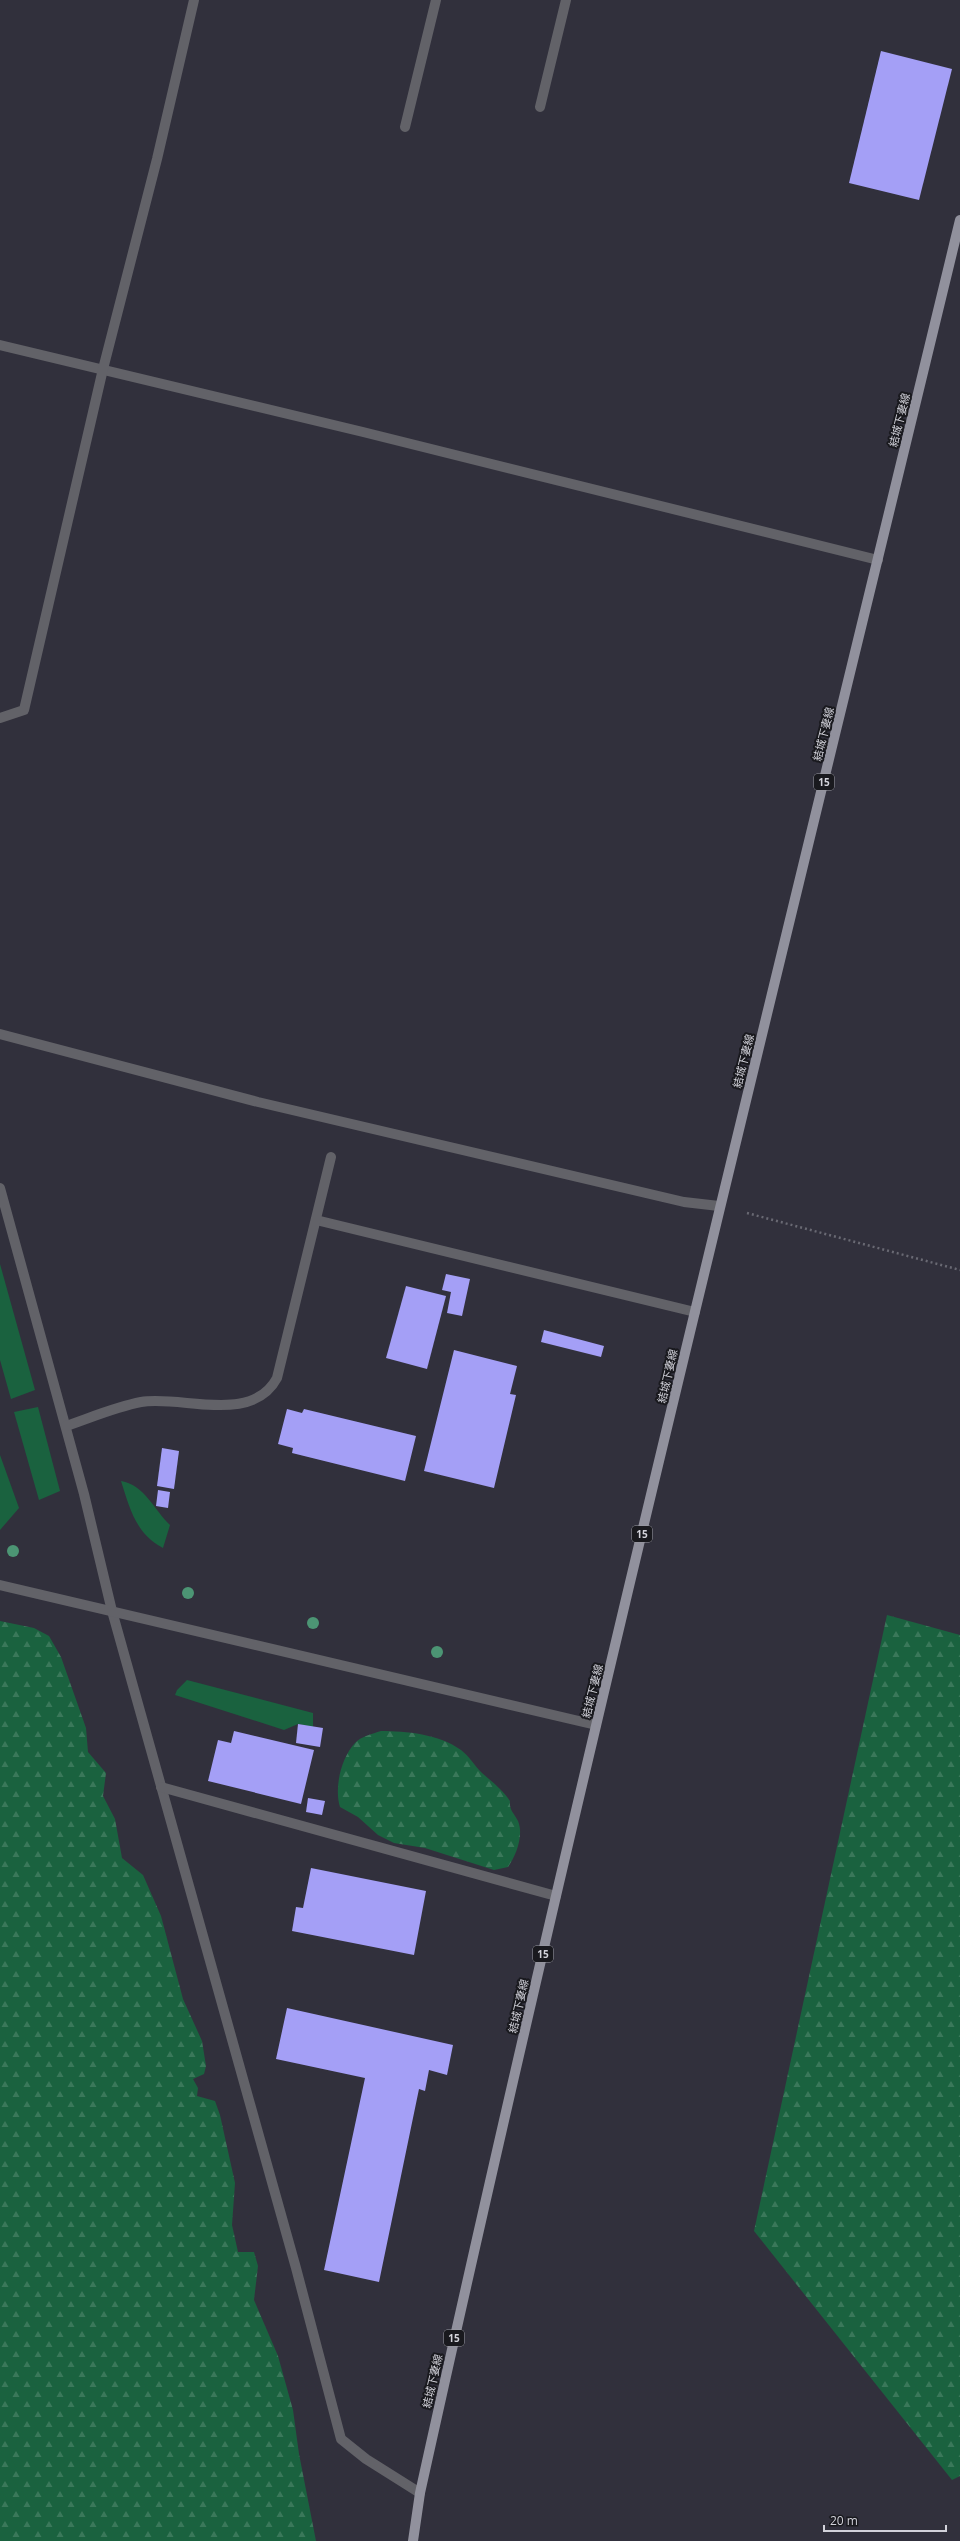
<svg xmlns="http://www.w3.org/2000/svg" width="960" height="2541" viewBox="0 0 960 2541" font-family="'Open Sans','Noto Sans JP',sans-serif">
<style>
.green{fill:#1a623f}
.forest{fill:url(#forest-firs)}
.building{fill:#a49ff6}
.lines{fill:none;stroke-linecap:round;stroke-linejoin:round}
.path{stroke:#696973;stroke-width:2.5;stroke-dasharray:2 3;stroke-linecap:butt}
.minor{stroke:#626268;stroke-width:10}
.major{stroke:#91919d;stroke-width:10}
.tree{fill:#4c9574}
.labels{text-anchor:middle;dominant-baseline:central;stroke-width:4;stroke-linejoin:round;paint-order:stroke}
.shield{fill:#19191e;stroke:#9a9aa2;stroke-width:1}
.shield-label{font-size:10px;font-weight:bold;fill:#d2d2da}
.street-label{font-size:11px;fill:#d2d2da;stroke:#19191e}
</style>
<defs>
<pattern id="forest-firs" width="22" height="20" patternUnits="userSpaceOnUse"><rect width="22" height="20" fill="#1a623f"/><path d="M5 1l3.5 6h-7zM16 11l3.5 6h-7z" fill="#3a785a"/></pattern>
</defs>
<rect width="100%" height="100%" fill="#31303c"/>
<g class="green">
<polygon points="0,1264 35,1390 11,1399 0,1360"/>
<polygon points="38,1407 60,1491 39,1500 14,1412"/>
<polygon points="0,1455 19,1508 0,1530"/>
<path d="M 121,1481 C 145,1485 154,1510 170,1525 L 163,1548 C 136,1534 130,1509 121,1481 Z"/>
<polygon points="187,1680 313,1713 313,1727 298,1724 284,1730 175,1695 177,1690"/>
</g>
<g class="forest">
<polygon points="887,1615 960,1635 960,2476 952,2480 754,2231"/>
<polygon points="0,1621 34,1628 49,1636 61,1657 86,1728 88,1752 106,1773 103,1796 115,1819 122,1858 143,1875 161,1916 183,1999 202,2041 206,2066 204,2074 193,2079 198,2088 197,2096 215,2101 220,2115 235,2183 232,2225 238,2252 254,2252 258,2266 254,2300 278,2356 293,2410 299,2454 316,2541 0,2541"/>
<path d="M 381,1731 C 406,1731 439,1734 461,1750 C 469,1756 474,1765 482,1773 C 492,1782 502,1789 510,1801 C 509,1810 514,1813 518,1821 C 524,1835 516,1856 508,1867 L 494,1870 L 425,1848 L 394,1843 L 378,1835 L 358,1817 L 340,1807 C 334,1788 341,1758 355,1743 C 362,1736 372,1734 381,1731 Z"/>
</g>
<g class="building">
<polygon points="881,51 952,69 919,200 849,183"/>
<polygon points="446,1274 470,1279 462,1316 447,1313 451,1292 442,1290"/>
<polygon points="406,1286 446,1296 427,1369 386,1358"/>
<polygon points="544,1330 604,1346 601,1357 541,1342"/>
<polygon points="454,1350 517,1366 510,1394 516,1395 494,1488 424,1471"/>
<polygon points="287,1409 302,1413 304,1409 416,1436 405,1481 292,1453 293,1448 278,1444"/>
<polygon points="162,1448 179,1451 174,1489 157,1486"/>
<polygon points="158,1490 170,1492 168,1508 156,1506"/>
<polygon points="298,1724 323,1728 320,1747 296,1743"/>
<polygon points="234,1731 314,1750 301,1804 208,1781 218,1740 231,1743"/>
<polygon points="308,1798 325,1801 322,1815 306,1812"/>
<polygon points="311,1868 426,1891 414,1955 292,1931 296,1907 303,1908"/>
<polygon points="287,2008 453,2045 447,2075 429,2070 425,2091 419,2089 379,2282 324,2270 365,2078 276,2059"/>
</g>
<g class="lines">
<polyline class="path" points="747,1213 960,1270"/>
<g class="minor">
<polyline points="540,107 566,0"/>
<polyline points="405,127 436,0"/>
<polyline points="0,345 363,432 878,560"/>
<polyline points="0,718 24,710 103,369 157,159 194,0"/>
<polyline points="0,1034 258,1102 684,1202 719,1206"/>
<polyline points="0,1188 84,1494 112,1611 296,2268 341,2439 366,2459 420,2493"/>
<polyline points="316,1220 695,1312"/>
<path d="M 66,1426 C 90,1418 115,1407 141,1402 C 182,1395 252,1425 277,1378 L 331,1157"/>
<polyline points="0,1585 596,1725"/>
<polyline points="161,1787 556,1896"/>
</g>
<path class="major" d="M 413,2541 L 420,2493 C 588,1733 777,977 960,220"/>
</g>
<g class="tree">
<circle cx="13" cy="1551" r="6"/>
<circle cx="188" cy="1593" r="6"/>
<circle cx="313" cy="1623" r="6"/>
<circle cx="437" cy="1652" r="6"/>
</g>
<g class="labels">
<g class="shield">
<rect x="814" y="774" width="20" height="16" rx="3"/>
<rect x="632" y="1526" width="20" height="16" rx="3"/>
<rect x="533" y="1946" width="20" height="16" rx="3"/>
<rect x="444" y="2330" width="20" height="16" rx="3"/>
</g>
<g class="shield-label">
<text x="824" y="782">15</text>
<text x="642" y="1534">15</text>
<text x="543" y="1954">15</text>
<text x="454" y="2338">15</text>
</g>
<g class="street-label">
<text transform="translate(899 420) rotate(-76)">結城下妻線</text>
<text transform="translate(823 734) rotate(-76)">結城下妻線</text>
<text transform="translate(743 1061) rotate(-76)">結城下妻線</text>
<text transform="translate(667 1376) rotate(-77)">結城下妻線</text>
<text transform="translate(592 1691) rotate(-76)">結城下妻線</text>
<text transform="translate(518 2006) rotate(-77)">結城下妻線</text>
<text transform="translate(432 2381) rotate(-77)">結城下妻線</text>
</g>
</g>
<path d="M824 2525v6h122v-6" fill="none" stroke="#d2d2da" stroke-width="2"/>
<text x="830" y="2525" font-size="12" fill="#d2d2da" stroke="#19191e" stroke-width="3" paint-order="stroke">20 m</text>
</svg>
